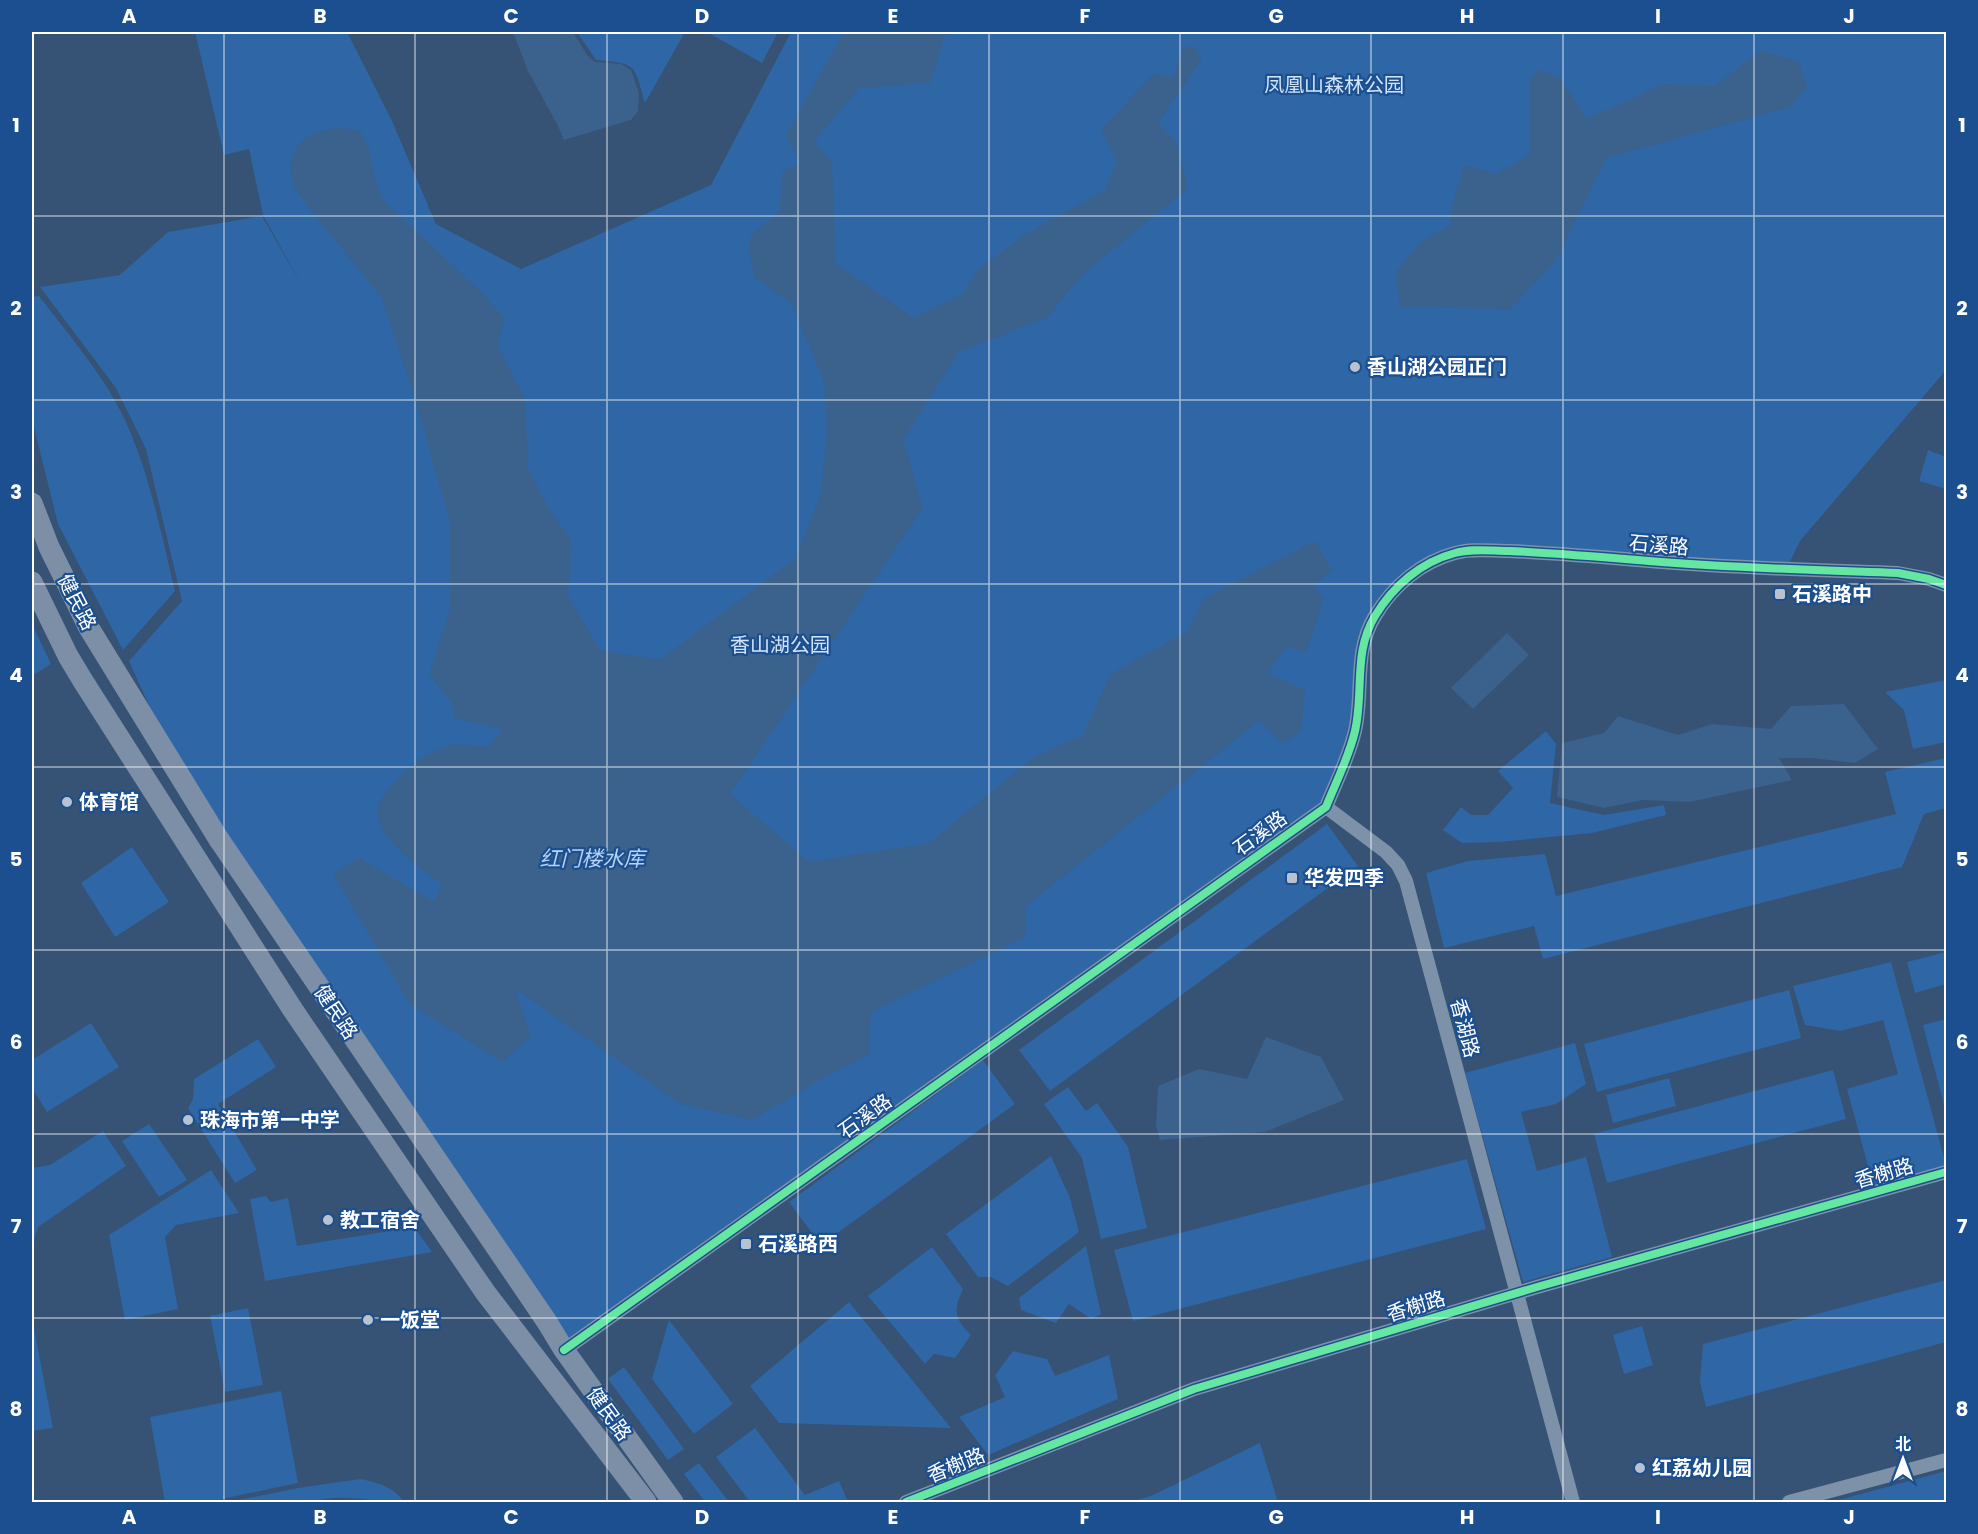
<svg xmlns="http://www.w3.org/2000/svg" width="1978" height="1534" viewBox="0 0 1978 1534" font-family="Poppins,'Noto Sans SC',sans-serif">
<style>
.green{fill:#2f66a5}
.water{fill:#3b618d}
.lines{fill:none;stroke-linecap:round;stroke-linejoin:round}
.minor{stroke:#7d92a8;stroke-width:14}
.primary{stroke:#7d8ea7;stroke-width:21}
.cycleway-casing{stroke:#1b4f8f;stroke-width:11}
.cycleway{stroke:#66e7a1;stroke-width:8}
.grid{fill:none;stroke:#fff;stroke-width:1.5;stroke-opacity:0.55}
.poi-dot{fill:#b9c2ce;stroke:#1b4f8f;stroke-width:2}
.labels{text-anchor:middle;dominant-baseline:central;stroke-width:4.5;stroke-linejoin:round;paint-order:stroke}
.park-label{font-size:20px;fill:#cfe3fa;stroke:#1b4f8f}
.poi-label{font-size:20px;font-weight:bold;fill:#fff;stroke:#1b4f8f;text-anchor:start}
.street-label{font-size:20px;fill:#fff;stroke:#1b4f8f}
.water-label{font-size:21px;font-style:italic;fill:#b5d3f5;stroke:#1b4f8f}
.neatline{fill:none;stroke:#fff;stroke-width:2}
.grid-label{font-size:20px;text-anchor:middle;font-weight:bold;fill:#fff}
</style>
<rect width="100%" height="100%" fill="#365274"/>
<g class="green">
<polygon points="195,32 347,32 392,121 436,224 521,269 711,185 791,32 1946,32 1946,370 1800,541 1787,568 1472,550 1428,563 1374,617 1358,716 1326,807 564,1350 185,785 129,661 182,601 146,449 116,388 40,287 120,275 168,232 262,216 303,288 263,215 249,149 224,155"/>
<path d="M 577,32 L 685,32 L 645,103 C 634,64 638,64 596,60 Z"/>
<polygon points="707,32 778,32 762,63"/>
<path d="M 39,296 C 67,332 107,380 125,420 C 150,475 161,533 175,591 L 123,650 L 58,524 L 32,419 L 32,297 Z"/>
<polygon points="1928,450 1946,457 1946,489 1919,481"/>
<polygon points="32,624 51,664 32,676"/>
<polygon points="1946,680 1946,742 1913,749 1904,710 1885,692"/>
<polygon points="1546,731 1556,744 1550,803 1604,815 1664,805 1666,815 1592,833 1499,842 1462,843 1443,830 1461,807 1471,815 1488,815 1513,788 1498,771"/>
<polygon points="1946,758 1946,808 1924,814 1902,867 1543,959 1534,926 1444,948 1426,873 1468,861 1545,854 1556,896 1896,814 1885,772"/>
<polygon points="1327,824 1358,866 1050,1091 1019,1050"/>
<polygon points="132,847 169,902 115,937 81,883"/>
<polygon points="1946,952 1946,984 1915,993 1907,962"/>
<polygon points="1891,962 1946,1165 1873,1184 1847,1089 1898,1074 1883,1020 1840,1031 1805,1025 1793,986"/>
<polygon points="1789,990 1801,1038 1597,1092 1584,1044"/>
<polygon points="1946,1019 1946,1105 1944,1105 1923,1025"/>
<polygon points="91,1023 119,1067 47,1112 32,1088 32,1060"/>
<polygon points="258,1039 276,1067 218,1104 257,1170 235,1183 188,1108 193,1099 194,1079"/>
<polygon points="1575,1043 1586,1084 1556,1104 1521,1112 1537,1171 1586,1157 1612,1257 1523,1282 1465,1073"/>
<polygon points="983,1060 1015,1104 821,1245 789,1202"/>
<polygon points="1833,1070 1846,1119 1607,1183 1594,1134"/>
<polygon points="1669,1078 1676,1106 1613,1123 1606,1095"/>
<polygon points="1068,1087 1086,1111 1097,1103 1128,1147 1147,1228 1101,1239 1082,1158 1044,1104"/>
<polygon points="149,1124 187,1180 159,1197 122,1141"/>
<polygon points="103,1131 126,1166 38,1227 32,1245 32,1168 50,1165"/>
<polygon points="1051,1156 1070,1198 1079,1232 1008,1286 991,1277 978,1277 946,1234"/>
<polygon points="1467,1159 1486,1229 1133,1321 1114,1250"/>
<polygon points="211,1170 239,1213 176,1225 165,1237 178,1309 125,1320 109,1235"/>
<polygon points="266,1196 270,1202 288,1198 297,1246 414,1227 432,1252 265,1281 250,1199"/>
<polygon points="1086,1246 1101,1314 1091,1319 1069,1304 1056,1323 1021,1310 1019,1298"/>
<path d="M 932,1247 L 963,1289 C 953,1311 954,1318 971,1335 L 955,1358 L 934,1354 L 925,1364 L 868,1296 Z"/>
<polygon points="1946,1280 1946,1342 1706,1407 1700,1382 1703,1344"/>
<polygon points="849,1302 951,1428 779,1423 750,1386"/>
<polygon points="248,1308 263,1385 225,1392 210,1316"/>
<polygon points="32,1318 53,1428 32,1431"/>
<polygon points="669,1320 733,1404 694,1434 652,1379"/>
<polygon points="1642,1326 1653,1365 1624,1374 1613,1335"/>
<polygon points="1013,1351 1047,1359 1055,1376 1109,1355 1118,1399 988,1455 959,1417 1005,1397 995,1375"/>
<polygon points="624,1367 684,1449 668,1460 608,1379"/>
<polygon points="281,1391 298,1483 208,1502 165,1502 150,1417"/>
<polygon points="755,1428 805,1495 839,1481 848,1502 750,1502 716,1457"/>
<polygon points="1260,1443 1278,1502 1130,1502 1151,1496"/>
<polygon points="699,1463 729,1502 705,1502 684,1474"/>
<polygon points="1946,1471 1946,1502 1831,1502"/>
<path d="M 360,1479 C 377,1482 394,1487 404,1502 C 374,1503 343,1492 313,1502 L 229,1502 L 298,1488 Z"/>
</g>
<g class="water">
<polygon points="513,32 573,32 587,55 595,62 621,64 631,70 639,93 638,111 631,120 564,140 557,124 528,71"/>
<path d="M 844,32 L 972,32 L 945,35 L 930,83 L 859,88 L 814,142 L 832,162 L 836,264 L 914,318 L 963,294 L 978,270 L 1024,235 L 1106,190 L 1117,160 L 1101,130 L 1153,74 L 1173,77 L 1182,50 L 1193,45 L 1202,59 L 1158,123 L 1175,140 L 1188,188 L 1080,277 L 1048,317 L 959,352 L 903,440 L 923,508 L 730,794 L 809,862 L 929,843 L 1033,758 L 1083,735 L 1111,674 L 1188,631 L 1203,599 L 1315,541 L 1332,571 L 1313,585 L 1324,599 L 1306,652 L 1287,647 L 1267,673 L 1305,690 L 1301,732 L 1282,743 L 1259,721 L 1025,907 L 1026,937 L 871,1012 L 869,1054 L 811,1085 L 752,1120 L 681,1104 L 515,989 L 531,1036 L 502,1062 L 410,1004 L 333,874 L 359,858 L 434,902 L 442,884 C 421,868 370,836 379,804 C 382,795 392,786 398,779 C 413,762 430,751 452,745 C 464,743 477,748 489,747 L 503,729 L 454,718 L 452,703 L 429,674 L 449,612 L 449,518 L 416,402 L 382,298 L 309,208 L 293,186 L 290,162 L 297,146 L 312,134 L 337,128 L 360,131 L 369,148 L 376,184 L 385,202 L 483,294 L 504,318 L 498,347 L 525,399 L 528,468 L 549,509 L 571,540 L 568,596 L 600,650 L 660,660 L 796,558 L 821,492 L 827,433 L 824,382 L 791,303 L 755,278 L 749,252 L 751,235 L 779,212 L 783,172 L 800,163 L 786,135 Z"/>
<polygon points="1761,51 1799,62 1807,87 1790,107 1606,158 1555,263 1510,309 1400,307 1396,272 1422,241 1449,226 1454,200 1464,165 1495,174 1529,156 1529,82 1539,70 1560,78 1587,119 1664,84 1714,86"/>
<polygon points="1507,633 1529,655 1473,709 1451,688"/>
<polygon points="1844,704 1878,749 1855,763 1812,758 1779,758 1792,780 1690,802 1643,800 1604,808 1557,797 1562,743 1604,733 1618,716 1678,735 1712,724 1771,729 1791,706"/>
<polygon points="1266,1037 1321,1057 1344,1100 1265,1132 1160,1140 1156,1126 1158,1086 1199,1069 1247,1079"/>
</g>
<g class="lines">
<g class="minor">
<polyline points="1326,807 1386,852 1398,865 1406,881 1573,1502"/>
<path d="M 564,1350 L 1326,807 C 1336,782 1349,757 1355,731 C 1364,692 1353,652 1375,616 C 1393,586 1421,562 1455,553 C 1472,548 1491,551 1509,551 C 1556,553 1602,557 1649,561 C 1732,568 1815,570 1898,573 L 1929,579 L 1946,585"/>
<polyline points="906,1502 1194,1389 1537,1287 1946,1172"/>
<polyline points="1789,1502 1946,1460"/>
</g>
<g class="primary">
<polyline points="32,503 49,547 89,628 218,838 547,1322 564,1350 673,1502"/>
<polyline points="32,582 68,656 83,681 293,1010 485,1292 646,1502"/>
</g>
<defs>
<g id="cycleway">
<path d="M 564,1350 L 1326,807 C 1336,782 1349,757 1355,731 C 1364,692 1353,652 1375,616 C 1393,586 1421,562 1455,553 C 1472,548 1491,551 1509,551 C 1556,553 1602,557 1649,561 C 1732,568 1815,570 1898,573 L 1929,579 L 1946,585"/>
<polyline points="906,1502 1194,1389 1537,1287 1946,1172"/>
</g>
</defs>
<use href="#cycleway" class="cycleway-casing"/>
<use href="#cycleway" class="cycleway"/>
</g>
<path class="grid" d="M 224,32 L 224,1502M 415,32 L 415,1502M 607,32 L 607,1502M 798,32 L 798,1502M 989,32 L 989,1502M 1180,32 L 1180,1502M 1371,32 L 1371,1502M 1563,32 L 1563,1502M 1754,32 L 1754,1502M 32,216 L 1946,216M 32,400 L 1946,400M 32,584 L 1946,584M 32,767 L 1946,767M 32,950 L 1946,950M 32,1134 L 1946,1134M 32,1318 L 1946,1318"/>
<g class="poi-dot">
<circle cx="1355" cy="367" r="6"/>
<rect x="1774" y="588" width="12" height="12" rx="3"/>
<circle cx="67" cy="802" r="6"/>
<rect x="1286" y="872" width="12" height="12" rx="3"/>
<circle cx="188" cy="1120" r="6"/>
<circle cx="328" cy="1220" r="6"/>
<rect x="740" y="1238" width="12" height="12" rx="3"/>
<circle cx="368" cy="1320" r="6"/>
<circle cx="1640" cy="1468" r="6"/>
</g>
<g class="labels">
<g class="park-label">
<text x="1334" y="85">凤凰山森林公园</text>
<text x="780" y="645">香山湖公园</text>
</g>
<g class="poi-label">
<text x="1367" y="367">香山湖公园正门</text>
<text x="1792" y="594">石溪路中</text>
<text x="79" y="802">体育馆</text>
<text x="1304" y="878">华发四季</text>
<text x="200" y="1120">珠海市第一中学</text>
<text x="340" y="1220">教工宿舍</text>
<text x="758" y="1244">石溪路西</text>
<text x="380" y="1320">一饭堂</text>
<text x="1652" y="1468">红荔幼儿园</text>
</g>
<g class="street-label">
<text transform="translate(1659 545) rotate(5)">石溪路</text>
<text transform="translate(77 602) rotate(63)">健民路</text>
<text transform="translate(1260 833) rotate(-36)">石溪路</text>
<text transform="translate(336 1012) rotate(56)">健民路</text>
<text transform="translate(1465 1028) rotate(75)">香湖路</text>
<text transform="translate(865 1116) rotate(-36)">石溪路</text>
<text transform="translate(1884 1173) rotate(-16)">香榭路</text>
<text transform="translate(1416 1306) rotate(-17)">香榭路</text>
<text transform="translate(609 1414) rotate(54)">健民路</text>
<text transform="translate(956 1465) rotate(-22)">香榭路</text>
</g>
<g class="water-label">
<text x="592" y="858">红门楼水库</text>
</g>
</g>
<rect width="1978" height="1534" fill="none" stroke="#1b4f8f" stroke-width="66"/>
<g transform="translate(1903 1459)" stroke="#1b4f8f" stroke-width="4.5" paint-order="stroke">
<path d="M0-4.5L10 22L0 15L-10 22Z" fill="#ffffff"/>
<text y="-9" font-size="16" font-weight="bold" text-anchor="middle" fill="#ffffff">北</text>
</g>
<rect x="33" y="33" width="1912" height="1468" class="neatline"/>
<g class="grid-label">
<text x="129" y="23">A</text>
<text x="320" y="23">B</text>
<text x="511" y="23">C</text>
<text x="702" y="23">D</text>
<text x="893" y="23">E</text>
<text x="1085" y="23">F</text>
<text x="1276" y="23">G</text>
<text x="1467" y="23">H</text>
<text x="1658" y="23">I</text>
<text x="1849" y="23">J</text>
<text x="16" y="132">1</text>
<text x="1962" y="132">1</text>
<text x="16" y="315">2</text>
<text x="1962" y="315">2</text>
<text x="16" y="499">3</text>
<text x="1962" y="499">3</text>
<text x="16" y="682">4</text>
<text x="1962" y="682">4</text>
<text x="16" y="866">5</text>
<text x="1962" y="866">5</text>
<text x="16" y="1049">6</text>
<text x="1962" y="1049">6</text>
<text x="16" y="1233">7</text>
<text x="1962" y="1233">7</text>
<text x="16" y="1416">8</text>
<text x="1962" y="1416">8</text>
<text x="129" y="1524">A</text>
<text x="320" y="1524">B</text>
<text x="511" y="1524">C</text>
<text x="702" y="1524">D</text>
<text x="893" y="1524">E</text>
<text x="1085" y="1524">F</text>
<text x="1276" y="1524">G</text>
<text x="1467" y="1524">H</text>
<text x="1658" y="1524">I</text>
<text x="1849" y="1524">J</text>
</g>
</svg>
